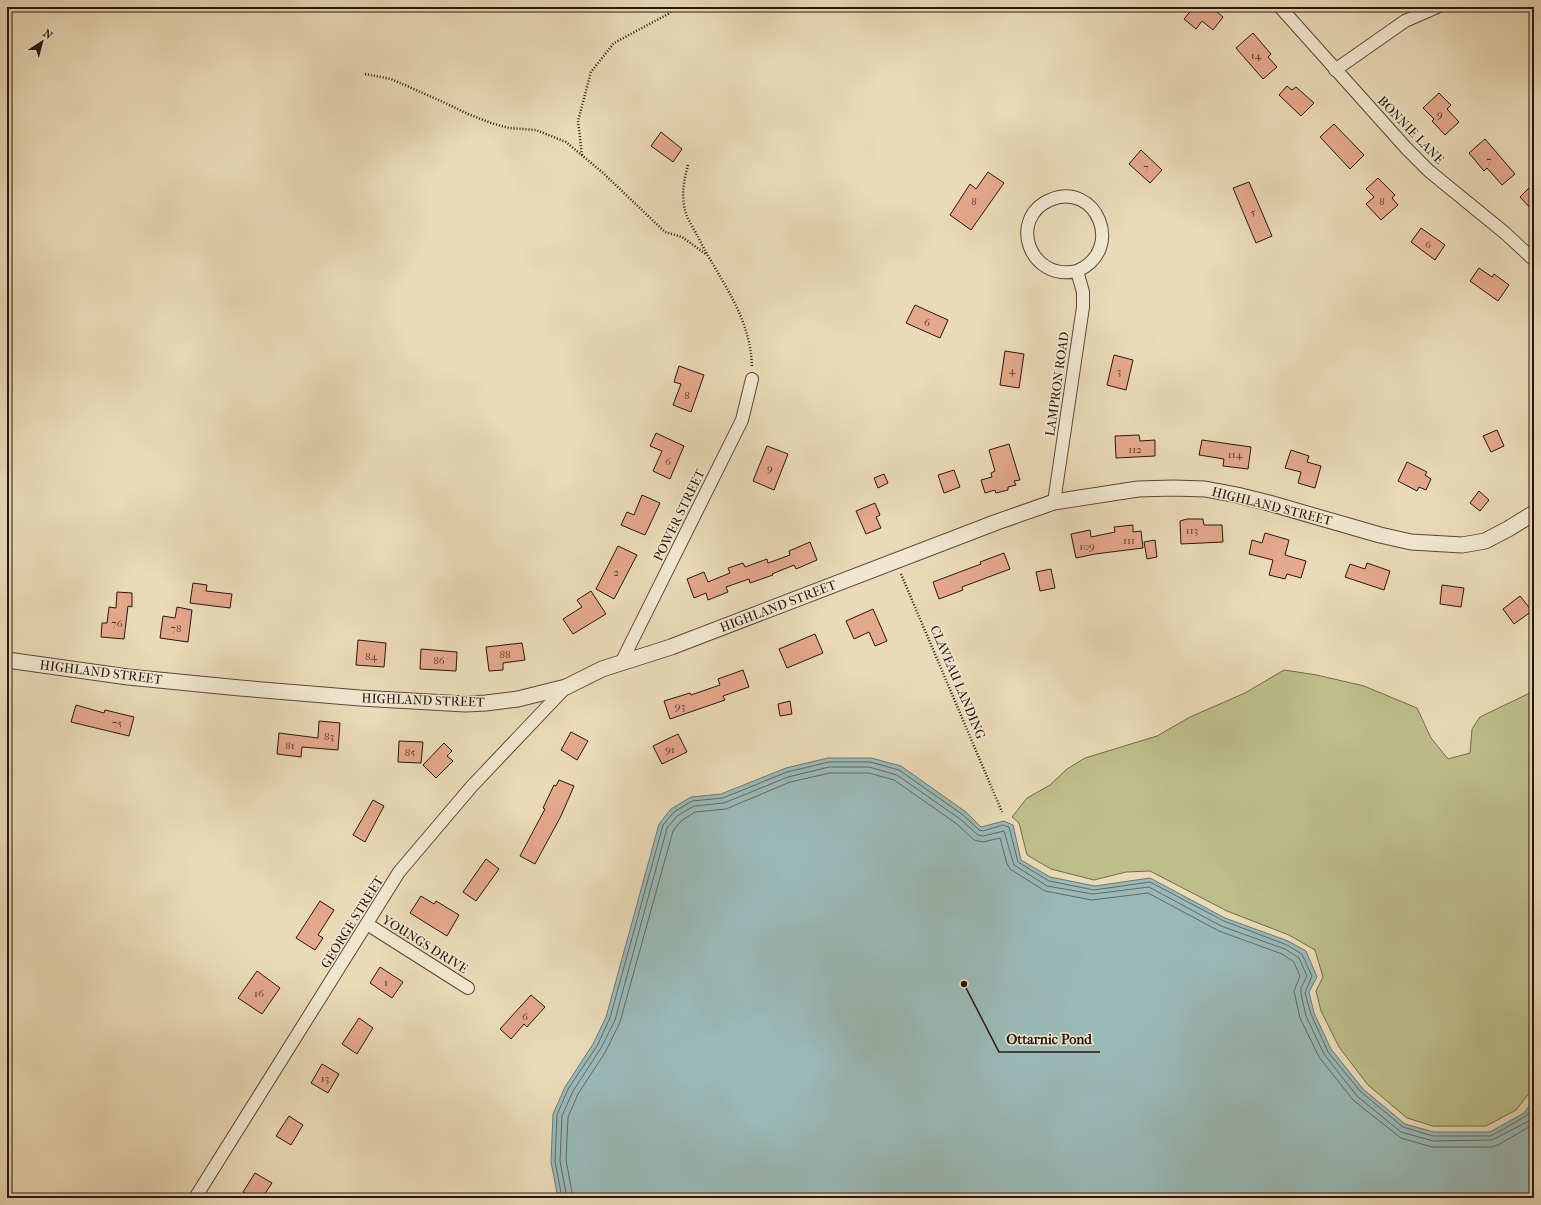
<svg xmlns="http://www.w3.org/2000/svg" width="1541" height="1205" viewBox="0 0 1541 1205" font-family="'IM FELL French Canon',serif">
<style>
.green{fill:#bdbe8a;stroke:#736a4c}
.water{fill:#9ab9b7;stroke:#6d7874}
.lines{fill:none;stroke-linecap:round;stroke-linejoin:round}
.shore{stroke:#626863;stroke-width:1}
.building{fill:#e4a88c;stroke:#29160f}
.minor-casing{stroke:#594739;stroke-width:14}
.tertiary-casing{stroke:#594739;stroke-width:17}
.path{stroke:#29160f;stroke-width:2.5;stroke-dasharray:1 2;stroke-linecap:butt}
.minor{stroke:#f1e7d0;stroke-width:12}
.tertiary{stroke:#f1e7d0;stroke-width:15}
.labels{text-anchor:middle;dominant-baseline:central;stroke-width:3;stroke-linejoin:round;paint-order:stroke}
.number-label{font-size:11px;fill:#583a2e}
.street-label{font-size:13px;fill:#29160f;stroke:#f1e7d0}
.leader{fill:none;stroke:#29160f;stroke-width:1.5}
.callout-dot{fill:#29160f;stroke:#f1e7d0;stroke-width:1.5}
.callout-label{font-size:14px;text-anchor:middle;font-weight:bold;fill:#29160f;stroke:#f1e7d0;stroke-width:3;stroke-linejoin:round;paint-order:stroke}
</style>
<rect width="100%" height="100%" fill="#eadab7"/>
<filter id="stains"><feTurbulence type="fractalNoise" baseFrequency=".005" numOctaves="4"/><feColorMatrix values="0 0 0 0 .2 0 0 0 0 .09 0 0 0 0 .02 0 0 0 .5 -.17"/></filter>
<radialGradient id="worn" r=".72"><stop offset=".6" stop-color="#630" stop-opacity="0"/><stop offset="1" stop-color="#630" stop-opacity=".3"/></radialGradient>
<polygon class="green" points="1284,670 1317,675 1364,686 1417,708 1431,738 1448,759 1470,753 1472,729 1480,717 1534,691 1534,1087 1516,1110 1486,1126 1433,1126 1407,1118 1368,1085 1339,1047 1321,1011 1316,991 1323,977 1315,950 1289,935 1227,911 1150,871 1126,872 1094,880 1051,869 1027,855 1019,823 1012,817 1027,798 1050,785 1067,769 1085,758 1157,736 1190,717 1245,693"/>
<polygon class="water" points="828,758 871,758 901,766 966,812 981,827 1004,821 1013,825 1021,860 1050,877 1095,886 1150,878 1225,918 1288,941 1306,951 1317,977 1309,992 1314,1013 1331,1049 1363,1089 1405,1124 1434,1132 1490,1132 1524,1113 1534,1099 1534,1198 558,1198 551,1162 553,1114 565,1087 593,1044 606,1017 659,824 671,809 691,797 721,794 786,768"/>
<g class="lines">
<g class="shore">
<polyline points="562,1198 555,1161 557,1115 568,1089 597,1046 610,1018 663,825 674,812 692,801 723,798 787,772 829,762 870,762 899,770 963,815 979,830 983,831 1003,825 1009,827 1018,862 1049,881 1094,890 1150,882 1224,921 1287,945 1302,954 1312,976 1305,993 1311,1014 1328,1052 1361,1092 1403,1127 1433,1136 1491,1136 1526,1116 1534,1106"/>
<polyline points="567,1198 560,1161 562,1116 573,1091 601,1048 615,1020 667,828 677,816 694,806 724,803 788,777 829,767 869,767 897,775 960,819 978,835 983,836 1004,831 1014,865 1047,886 1093,894 1149,887 1221,926 1285,949 1299,958 1307,976 1301,988 1301,994 1306,1016 1324,1054 1357,1096 1401,1132 1433,1141 1492,1140 1529,1121 1534,1115"/>
<polyline points="573,1198 566,1160 568,1117 578,1094 606,1051 620,1022 673,831 681,821 695,812 726,809 790,782 830,773 869,773 894,780 957,824 974,840 983,842 1000,838 1007,864 1010,869 1045,891 1092,900 1148,893 1219,931 1282,954 1294,962 1300,976 1294,991 1300,1018 1319,1057 1353,1100 1401,1138 1432,1147 1491,1147 1498,1145 1534,1124"/>
</g>
</g>
<g class="building">
<polygon points="1194,7 1211,7 1223,17 1213,30 1202,21 1196,29 1184,19"/>
<polygon points="1253,33 1271,54 1268,57 1277,67 1263,79 1236,48"/>
<polygon points="1287,86 1292,90 1296,87 1314,103 1301,116 1279,95"/>
<polygon points="1439,93 1451,105 1447,109 1459,122 1445,135 1432,121 1434,119 1423,108"/>
<polygon points="1334,124 1364,155 1350,169 1320,137"/>
<polygon points="661,132 682,149 673,162 651,146"/>
<polygon points="1485,139 1515,174 1502,185 1487,168 1484,171 1469,153"/>
<polygon points="1141,150 1162,170 1150,183 1129,164"/>
<polygon points="988,172 1004,183 971,230 950,215 970,184 976,189"/>
<polygon points="1378,178 1395,195 1392,198 1398,205 1381,220 1366,204 1374,197 1366,189"/>
<polygon points="1249,182 1272,236 1256,243 1233,188"/>
<polygon points="1534,183 1534,212 1520,197"/>
<polygon points="1421,228 1445,245 1435,260 1411,242"/>
<polygon points="1479,268 1492,277 1494,274 1509,285 1498,301 1470,281"/>
<polygon points="915,305 948,320 940,338 906,323"/>
<polygon points="1005,351 1024,354 1019,388 1000,385"/>
<polygon points="1114,355 1133,360 1126,390 1107,385"/>
<polygon points="679,366 704,375 691,412 673,405 681,384 674,382"/>
<polygon points="1497,430 1504,446 1491,452 1483,436"/>
<polygon points="656,433 684,446 670,479 653,471 662,451 650,446"/>
<polygon points="1139,435 1140,441 1155,440 1155,456 1116,458 1115,436"/>
<polygon points="1202,440 1251,447 1248,469 1223,466 1224,459 1199,455"/>
<polygon points="1009,444 1020,480 1014,481 1016,485 1008,487 1008,490 996,493 995,490 985,493 981,480 992,477 991,473 995,471 989,450"/>
<polygon points="767,446 788,454 774,490 753,481"/>
<polygon points="1291,450 1309,456 1307,462 1321,466 1315,488 1298,483 1301,472 1285,468"/>
<polygon points="1407,462 1427,472 1425,475 1431,479 1426,490 1419,487 1417,491 1398,481"/>
<polygon points="954,470 960,487 944,493 938,475"/>
<polygon points="884,474 888,483 878,488 874,478"/>
<polygon points="1479,491 1489,500 1480,511 1470,503"/>
<polygon points="642,495 660,503 645,535 621,525 627,512 634,515"/>
<polygon points="875,503 880,515 876,517 881,528 866,534 856,511"/>
<polygon points="1187,519 1203,519 1204,525 1222,525 1223,542 1181,544 1180,521"/>
<polygon points="1133,525 1133,532 1141,531 1143,548 1095,554 1076,558 1071,534 1090,530 1091,537 1115,532 1114,527"/>
<polygon points="1265,533 1289,540 1285,555 1306,561 1301,578 1287,574 1285,579 1269,575 1273,560 1249,554 1252,540 1262,543"/>
<polygon points="1155,540 1157,557 1147,559 1144,542"/>
<polygon points="810,542 817,560 796,569 794,565 772,574 773,575 750,583 749,579 726,587 728,592 708,600 706,593 694,598 687,579 704,572 708,582 730,573 728,568 743,563 745,567 767,559 768,563 790,555 789,551"/>
<polygon points="618,546 637,555 614,599 596,589"/>
<polygon points="1004,553 1010,569 962,587 963,590 939,599 933,582 981,564 980,562"/>
<polygon points="1367,563 1390,571 1384,590 1345,577 1350,564 1365,569"/>
<polygon points="1051,569 1055,588 1040,591 1036,572"/>
<polygon points="193,583 207,585 206,591 232,594 230,608 190,603"/>
<polygon points="1442,585 1464,588 1461,607 1440,604"/>
<polygon points="591,591 606,614 573,634 563,619 582,607 577,600"/>
<polygon points="117,592 132,593 132,607 128,606 124,639 101,637 102,623 107,623 109,607 116,608"/>
<polygon points="1520,596 1532,611 1514,624 1503,609"/>
<polygon points="177,607 192,610 188,642 160,638 163,616 175,618"/>
<polygon points="873,609 887,641 875,646 869,632 854,639 846,621"/>
<polygon points="815,634 823,653 787,668 779,649"/>
<polygon points="358,640 386,643 384,667 356,665"/>
<polygon points="522,643 525,660 503,663 503,670 489,671 486,647"/>
<polygon points="421,649 457,652 456,671 420,669"/>
<polygon points="743,670 749,687 723,696 725,700 670,719 664,701 690,693 691,695 720,685 718,679"/>
<polygon points="790,701 792,714 780,716 778,704"/>
<polygon points="76,705 104,713 105,710 134,717 129,736 71,722"/>
<polygon points="319,721 340,723 338,750 302,747 301,757 277,754 279,733 318,738"/>
<polygon points="571,732 588,741 577,760 561,750"/>
<polygon points="678,734 687,752 662,764 653,746"/>
<polygon points="399,741 423,742 421,763 398,762"/>
<polygon points="444,743 452,751 447,756 453,761 436,778 423,765"/>
<polygon points="559,780 574,786 561,816 535,864 520,856 545,809 543,808 554,785 556,786"/>
<polygon points="373,800 384,806 365,842 353,835"/>
<polygon points="486,859 499,869 476,901 463,892"/>
<polygon points="421,896 434,904 436,901 459,915 447,936 410,913"/>
<polygon points="320,901 334,910 318,935 323,938 315,950 296,938"/>
<polygon points="380,967 403,982 392,998 370,983"/>
<polygon points="257,971 280,988 262,1014 238,998"/>
<polygon points="531,995 545,1007 527,1027 524,1024 511,1039 500,1029"/>
<polygon points="359,1018 373,1028 357,1054 342,1044"/>
<polygon points="322,1064 339,1074 328,1093 311,1083"/>
<polygon points="289,1116 303,1125 291,1145 276,1136"/>
<polygon points="255,1173 272,1183 262,1198 253,1198 243,1192"/>
</g>
<g class="lines">
<defs>
<g id="minor">
<polyline points="1280,7 1406,148 1429,171 1505,233 1534,260"/>
<polyline points="1335,70 1405,21 1437,7"/>
<path d="M 1054,502 L 1083,307 L 1083,292 L 1077,271 C 1126,250 1096,180 1050,200 C 1007,219 1030,282 1077,271"/>
<polyline points="622,661 742,420 752,379"/>
<polyline points="367,924 468,988"/>
<polyline points="195,1198 399,872 472,786 566,687"/>
</g>
<polyline id="tertiary" points="7,660 128,677 240,688 360,698 465,704 486,703 518,699 566,687 602,669 671,647 997,522 1054,502 1138,489 1173,488 1205,489 1237,495 1269,503 1380,535 1411,542 1462,545 1485,541 1508,529 1534,513"/>
</defs>
<use href="#minor" class="minor-casing"/>
<use href="#tertiary" class="tertiary-casing"/>
<g class="path">
<polyline points="365,74 391,79 441,101 468,114 491,123 509,128 536,130 566,142 602,172 665,232 682,237 707,255"/>
<polyline points="582,155 578,121 591,72 614,43 668,14 675,7"/>
<path d="M 688,165 C 684,180 681,195 685,210 C 687,219 694,229 698,237 C 720,281 751,316 752,368"/>
<polyline points="901,574 1002,812"/>
</g>
<use href="#minor" class="minor"/>
<use href="#tertiary" class="tertiary"/>
</g>
<g class="labels">
<g class="number-label">
<text x="1256" y="55">14</text>
<text x="1440" y="114">9</text>
<text x="1489" y="160">7</text>
<text x="1146" y="167">7</text>
<text x="974" y="201">8</text>
<text x="1382" y="201">8</text>
<text x="1253" y="212">5</text>
<text x="1428" y="244">6</text>
<text x="927" y="322">6</text>
<text x="1012" y="370">4</text>
<text x="1119" y="371">3</text>
<text x="687" y="395">8</text>
<text x="1135" y="449">112</text>
<text x="1235" y="454">114</text>
<text x="668" y="461">6</text>
<text x="770" y="468">9</text>
<text x="1192" y="530">113</text>
<text x="1129" y="540">111</text>
<text x="1087" y="546">109</text>
<text x="616" y="572">2</text>
<text x="117" y="623">76</text>
<text x="176" y="628">78</text>
<text x="505" y="654">88</text>
<text x="371" y="656">84</text>
<text x="439" y="660">86</text>
<text x="680" y="706">93</text>
<text x="117" y="723">75</text>
<text x="329" y="736">83</text>
<text x="290" y="745">81</text>
<text x="670" y="749">91</text>
<text x="410" y="752">85</text>
<text x="386" y="982">1</text>
<text x="259" y="993">16</text>
<text x="525" y="1016">6</text>
<text x="325" y="1078">13</text>
</g>
<g class="street-label">
<text transform="translate(1411 130) rotate(46)">BONNIE LANE</text>
<text transform="translate(1057 384) rotate(-82)">LAMPRON ROAD</text>
<text transform="translate(1272 506) rotate(14)">HIGHLAND STREET</text>
<text transform="translate(679 515) rotate(-64)">POWER STREET</text>
<text transform="translate(778 606) rotate(-21)">HIGHLAND STREET</text>
<text transform="translate(101 672) rotate(7)">HIGHLAND STREET</text>
<text transform="translate(958 682) rotate(67)">CLAVEAU LANDING</text>
<text transform="translate(423 700) rotate(2)">HIGHLAND STREET</text>
<text transform="translate(352 922) rotate(-58)">GEORGE STREET</text>
<text transform="translate(425 944) rotate(32)">YOUNGS DRIVE</text>
</g>
</g>
<path class="leader" d="M964 984L999 1052H1100"/>
<circle class="callout-dot" cx="964" cy="984" r="4"/>
<g class="callout-label">
<text x="1049" y="1044">Ottarnic Pond</text>
</g>
<rect width="1541" height="1205" fill="none" stroke="#eadab7" stroke-width="24"/>
<rect x="8" y="8" width="1525" height="1189" fill="none" stroke="#29160f" stroke-width="2"/>
<rect x="12" y="12" width="1517" height="1181" fill="none" stroke="#29160f"/>
<g transform="translate(42 42) rotate(36)" stroke="#f1e7d0" stroke-width="3" paint-order="stroke">
<path d="M0-3L7 15L0 10L-7 15Z" fill="#29160f"/>
<text y="-6" font-size="11" font-weight="bold" text-anchor="middle" fill="#29160f">N</text>
</g>
<rect width="100%" height="100%" filter="url(#stains)"/>
<rect width="100%" height="100%" fill="url(#worn)"/>
</svg>
